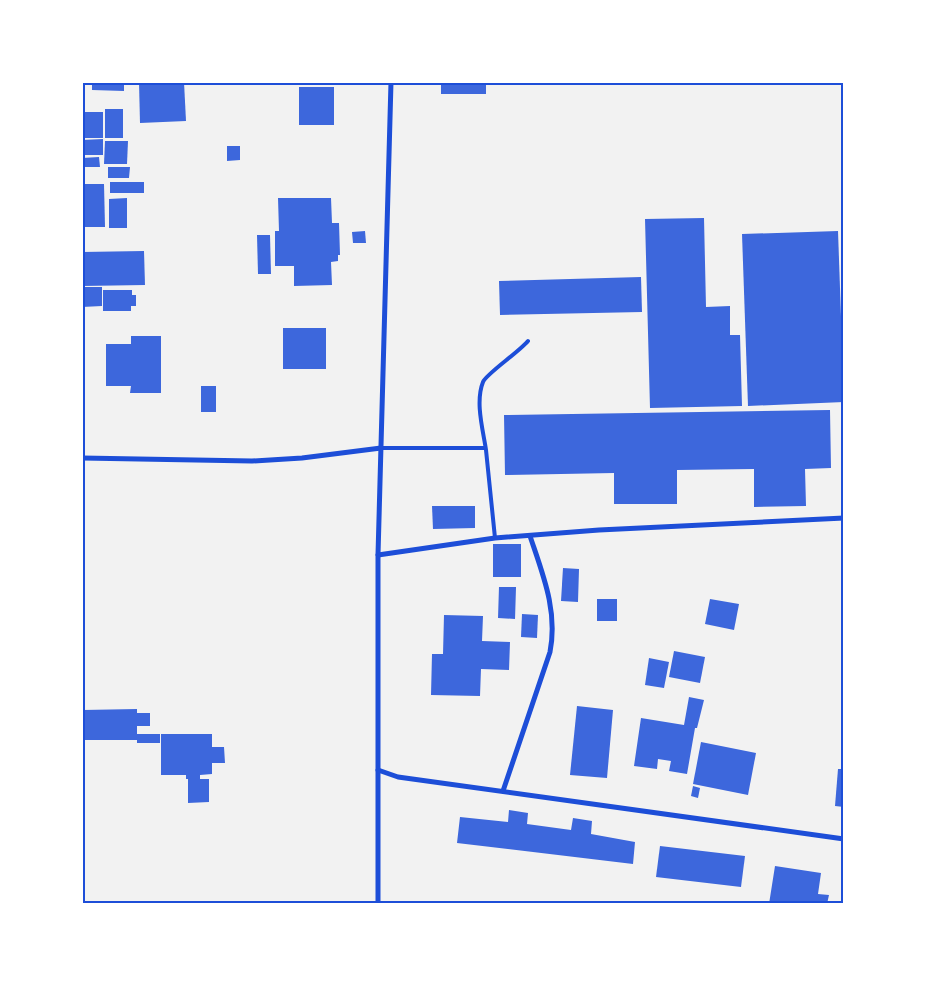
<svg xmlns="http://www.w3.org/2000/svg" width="926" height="986" viewBox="0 0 926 986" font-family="Merriweather,serif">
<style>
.building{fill:#3d67dc}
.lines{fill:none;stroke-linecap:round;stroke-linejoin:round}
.service{stroke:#1d4ed8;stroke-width:4}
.minor{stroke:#1d4ed8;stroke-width:5}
.neatline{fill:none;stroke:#1d4ed8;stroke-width:2}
</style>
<rect width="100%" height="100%" fill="#f2f2f2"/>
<g class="building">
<polygon points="92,82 124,82 124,91 92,90"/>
<polygon points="139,82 184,82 186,121 140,123"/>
<rect x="441" y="82" width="45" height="12"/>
<rect x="299" y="87" width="35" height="38"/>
<rect x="105" y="109" width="18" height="29"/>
<rect x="82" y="112" width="21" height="26"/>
<polygon points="103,139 103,155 82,155 82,140"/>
<polygon points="105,141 128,141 127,164 104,164"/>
<polygon points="227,146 240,146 240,160 227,161"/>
<polygon points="99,157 100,167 82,167 82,158"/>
<polygon points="108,167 130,167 129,178 108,178"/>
<rect x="110" y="182" width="34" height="11"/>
<polygon points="82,184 104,184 105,227 82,227"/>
<polygon points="127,198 127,228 109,228 109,199"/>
<polygon points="278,198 331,198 332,223 339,223 340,255 338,255 338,261 331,262 332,285 294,286 294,266 275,266 275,231 279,231"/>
<polygon points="704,218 706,307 730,306 730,335 740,335 742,406 650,408 645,219"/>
<polygon points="365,231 366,243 353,243 352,232"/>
<polygon points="838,231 844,402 748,406 742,234"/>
<polygon points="257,235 270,235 271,274 258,274"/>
<polygon points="144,251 145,285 82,286 82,252"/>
<polygon points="641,277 642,312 500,315 499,281"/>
<polygon points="82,287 102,287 102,306 82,307"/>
<polygon points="103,290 132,290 132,295 136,295 136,306 131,306 131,311 103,311"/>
<rect x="283" y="328" width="43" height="41"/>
<polygon points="131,336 161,336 161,393 130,393 131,386 106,386 106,344 131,344"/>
<rect x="201" y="386" width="15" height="26"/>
<polygon points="830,410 831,468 805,469 806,506 754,507 754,469 677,470 677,504 614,504 614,473 505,475 504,415"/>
<polygon points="432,506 475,506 475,528 433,529"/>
<rect x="493" y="544" width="28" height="33"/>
<polygon points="563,568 579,569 578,602 561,601"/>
<polygon points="499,587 516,587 515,619 498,618"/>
<rect x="597" y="599" width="20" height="22"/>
<polygon points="710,599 739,604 734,630 705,624"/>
<polygon points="522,614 538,615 537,638 521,637"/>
<polygon points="444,615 483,616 482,641 510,642 509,670 481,669 480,696 431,695 432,654 443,654"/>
<polygon points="674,651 705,657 700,683 669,677"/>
<polygon points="649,658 669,662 664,688 645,685"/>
<polygon points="689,697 704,700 697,728 695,728 687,774 669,771 671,761 658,759 657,769 634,766 641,718 684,725"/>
<polygon points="577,706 613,710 607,778 570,775"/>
<polygon points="137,709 137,713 150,713 150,726 137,726 137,734 160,734 160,743 137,743 137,740 83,740 83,710"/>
<polygon points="161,734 212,734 212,747 224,747 225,763 212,763 212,774 200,775 200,779 209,779 209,802 188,803 188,779 186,779 186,775 161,775"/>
<polygon points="701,742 756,753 748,795 693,784"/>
<polygon points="838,769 844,769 844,807 835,806"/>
<polygon points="693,786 700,788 698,798 691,796"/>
<polygon points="509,810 528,813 527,824 571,830 573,818 592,821 591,834 635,842 633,864 457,843 460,817 508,822"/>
<polygon points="660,846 745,856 741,887 656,877"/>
<polygon points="775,866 821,873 818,894 829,895 827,904 769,904"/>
</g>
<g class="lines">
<g class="service">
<polyline points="381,448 485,448"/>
<path d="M 495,538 C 492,508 489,479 486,450 C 483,430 475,402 483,382 C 486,374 519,352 528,341"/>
</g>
<g class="minor">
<polyline points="82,458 252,461 302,458 381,448"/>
<polyline points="378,555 495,538 599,530 844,518"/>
<polyline points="378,770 398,777 844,839"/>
<path d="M 503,791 L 550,652 C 558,611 543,575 530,536"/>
<polyline points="378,904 378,555 391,82"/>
</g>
</g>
<rect width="926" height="986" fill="none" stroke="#ffffff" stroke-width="168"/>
<rect x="84" y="84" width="758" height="818" class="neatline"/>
</svg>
